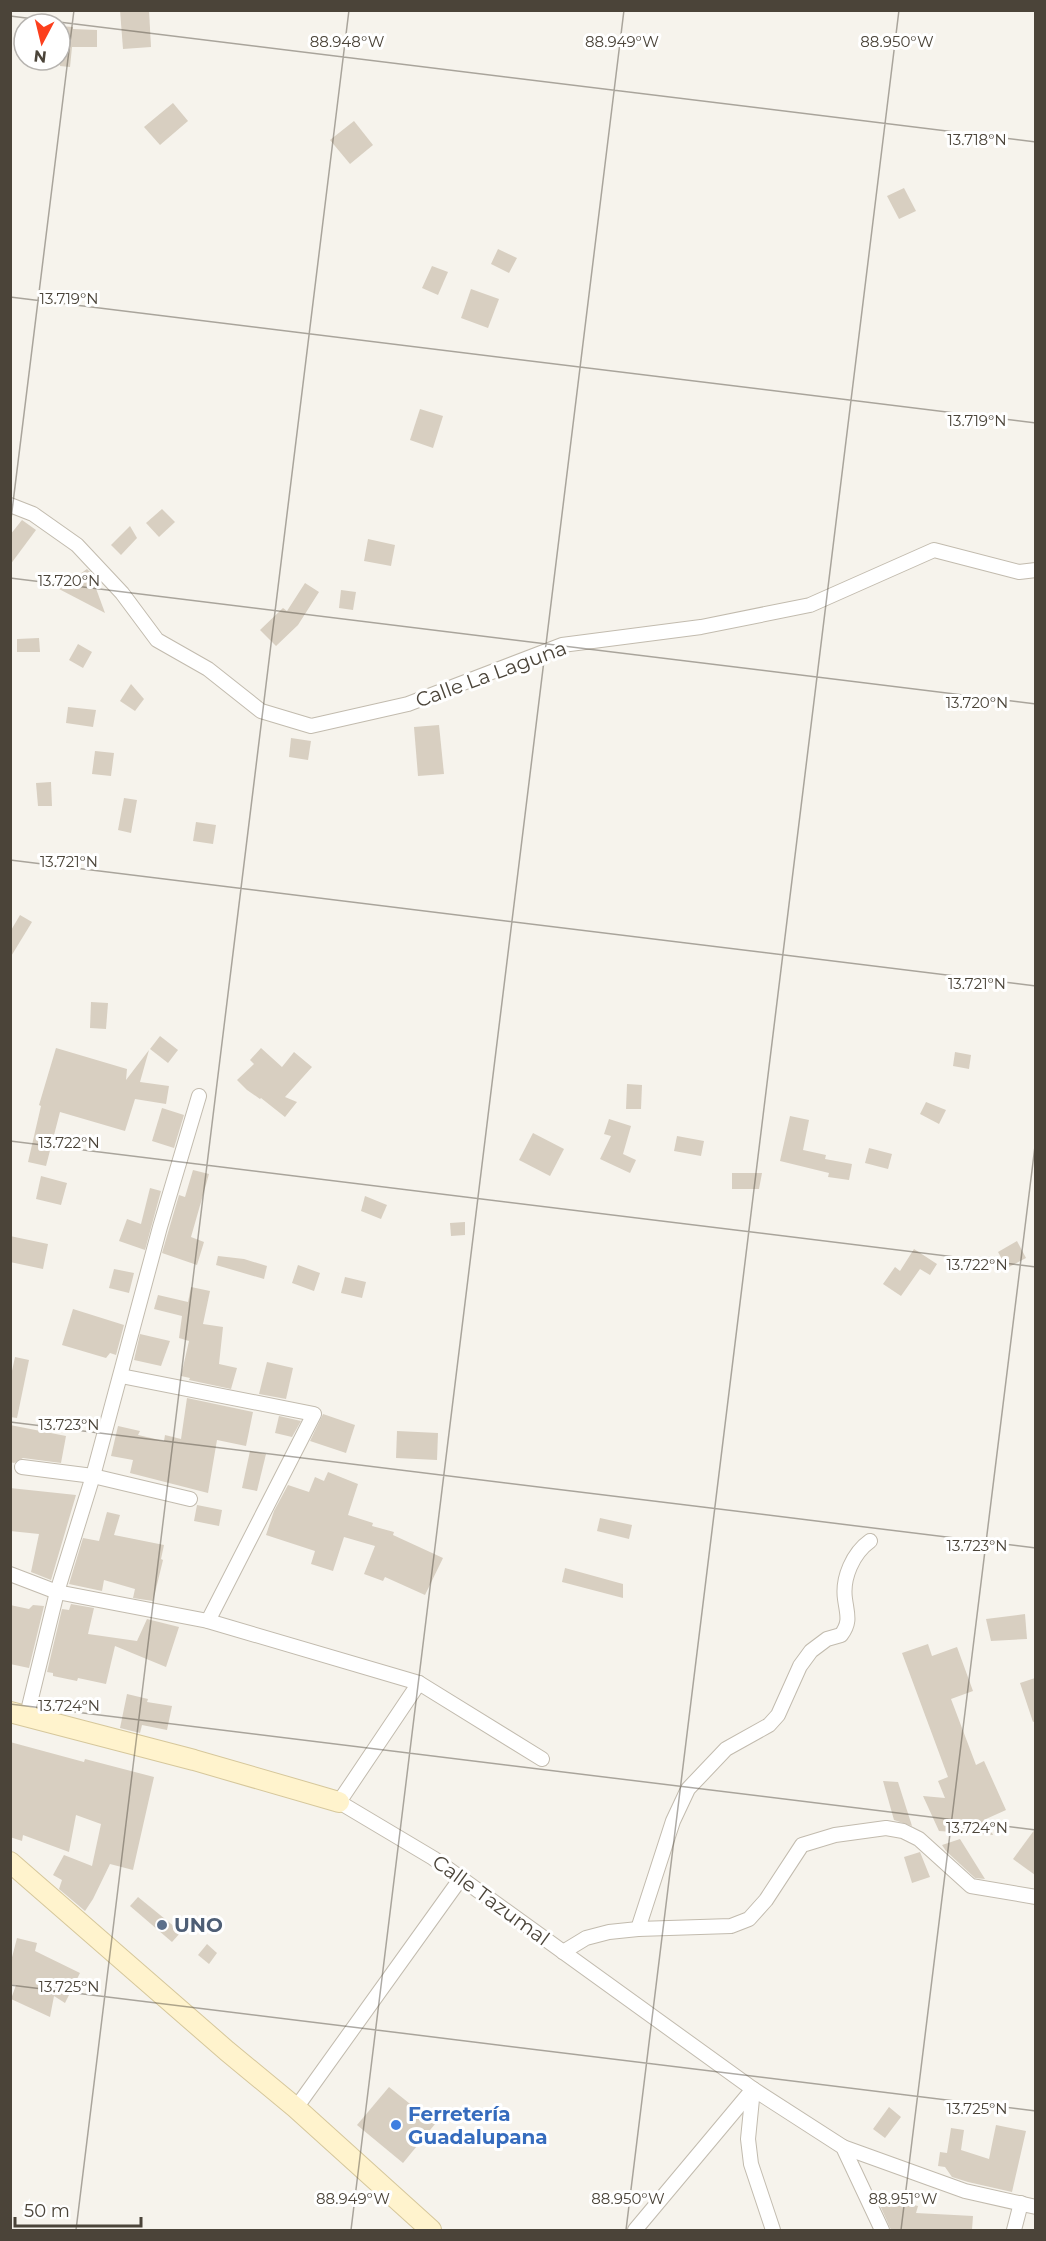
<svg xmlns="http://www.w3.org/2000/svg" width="1046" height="2241" viewBox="0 0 1046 2241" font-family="Montserrat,sans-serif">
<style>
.building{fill:#d8cfc1}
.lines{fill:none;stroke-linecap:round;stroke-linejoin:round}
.street-casing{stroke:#c2bbae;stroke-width:16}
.secondary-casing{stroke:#d6c79b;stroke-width:22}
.street{stroke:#fff;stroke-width:14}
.secondary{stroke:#fff3cd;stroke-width:20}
.ticks{fill:none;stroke:#4b4439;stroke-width:1.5;stroke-opacity:0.45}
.service-dot{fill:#5c6f8a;stroke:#fff;stroke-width:2}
.shop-dot{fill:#3f7fe0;stroke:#fff;stroke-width:2}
.labels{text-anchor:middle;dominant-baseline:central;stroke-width:6;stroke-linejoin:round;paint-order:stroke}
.street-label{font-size:20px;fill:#4b4439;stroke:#fff}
.service-label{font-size:20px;font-weight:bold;fill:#4e5e75;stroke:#fff;text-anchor:start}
.shop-label{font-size:20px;font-weight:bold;fill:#366cbe;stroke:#fff;text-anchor:start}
.ticks-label{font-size:15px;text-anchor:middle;fill:#4b4439;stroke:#fff;stroke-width:6;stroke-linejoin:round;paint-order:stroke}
</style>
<rect width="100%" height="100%" fill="#f6f3ec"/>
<g class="building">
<polygon points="120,10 149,10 151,47 123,49"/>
<polygon points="60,26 73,27 73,29 97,30 97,47 72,47 70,67 60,66"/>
<polygon points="173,103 188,121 160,145 144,127"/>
<polygon points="354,121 373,145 350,164 330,140"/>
<polygon points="904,188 916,211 899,219 887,196"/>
<polygon points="498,249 517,258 509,273 491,264"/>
<polygon points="432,266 448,272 438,295 422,288"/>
<polygon points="471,289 499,299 488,328 461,318"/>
<polygon points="420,409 443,416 433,448 410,440"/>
<polygon points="162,509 175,522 159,537 146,523"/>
<polygon points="22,520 36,530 10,565 10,535"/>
<polygon points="130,526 137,538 121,555 111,545"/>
<polygon points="368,539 395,545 391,566 364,561"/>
<polygon points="87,569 90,572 105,613 59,589"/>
<polygon points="305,583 319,592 298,625 276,646 260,630 283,608 287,611"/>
<polygon points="341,590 356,592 353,610 339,608"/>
<polygon points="39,638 40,652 17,652 17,639"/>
<polygon points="78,644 92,652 83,668 69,660"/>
<polygon points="131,684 144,699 135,711 120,701"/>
<polygon points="68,707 96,710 93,727 66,723"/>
<polygon points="439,725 444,774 418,776 414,727"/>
<polygon points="291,738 311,741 308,760 289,757"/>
<polygon points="95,751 114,753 111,776 92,774"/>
<polygon points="51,782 52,806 38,806 36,783"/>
<polygon points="124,798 137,800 131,833 118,830"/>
<polygon points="196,822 216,825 213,844 193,841"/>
<polygon points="20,915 32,922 10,958 10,932"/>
<polygon points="91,1002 108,1003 106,1029 90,1028"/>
<polygon points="160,1036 178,1050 168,1063 150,1049"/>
<polygon points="56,1048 127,1069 126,1080 149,1050 140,1082 169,1086 166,1104 135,1099 125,1131 60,1112 46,1166 28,1162 41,1106 39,1105"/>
<polygon points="261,1048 282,1067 294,1052 312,1067 285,1097 297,1102 285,1117 261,1098 260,1099 247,1090 237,1080 254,1064 250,1060"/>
<polygon points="955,1052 971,1055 969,1069 953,1066"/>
<polygon points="627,1084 642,1085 641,1109 626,1109"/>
<polygon points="926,1102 946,1110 939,1124 920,1114"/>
<polygon points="162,1108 184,1115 174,1148 152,1141"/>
<polygon points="790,1116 809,1120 803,1150 826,1155 825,1159 852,1164 849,1180 828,1177 829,1173 780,1161"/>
<polygon points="609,1119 631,1126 623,1154 636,1160 630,1173 600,1159 611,1136 604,1134"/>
<polygon points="533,1133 564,1149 550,1176 519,1160"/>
<polygon points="677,1136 704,1141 701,1156 674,1151"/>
<polygon points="869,1148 892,1154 888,1169 865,1163"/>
<polygon points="193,1170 209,1174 191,1237 204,1242 197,1265 162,1253 179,1195 185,1197"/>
<polygon points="732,1173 762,1173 759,1189 732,1189"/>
<polygon points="41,1176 67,1183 61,1205 36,1199"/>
<polygon points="150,1188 161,1191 145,1250 119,1241 127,1219 141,1224"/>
<polygon points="365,1196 387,1205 381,1219 361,1211"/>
<polygon points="465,1222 465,1235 451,1236 450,1223"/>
<polygon points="10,1236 48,1244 43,1269 10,1262"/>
<polygon points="1017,1241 1026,1258 1007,1268 998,1252"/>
<polygon points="914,1249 937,1264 930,1275 920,1269 901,1296 883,1284 895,1267 900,1271"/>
<polygon points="218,1256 244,1259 267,1266 264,1279 216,1265"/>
<polygon points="298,1265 320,1273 314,1291 292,1283"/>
<polygon points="114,1269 134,1273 129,1293 109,1288"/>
<polygon points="345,1277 366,1282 362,1298 341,1293"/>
<polygon points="191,1287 210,1291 203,1324 223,1327 219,1364 237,1368 231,1389 189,1380 190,1378 181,1376 189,1341 179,1338 182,1316 154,1309 158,1295 188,1302"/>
<polygon points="73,1309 124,1325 116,1355 110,1353 106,1358 62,1345"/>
<polygon points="140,1334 170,1341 161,1366 134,1360"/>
<polygon points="15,1357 29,1360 17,1418 10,1417 10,1380"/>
<polygon points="267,1362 293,1368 286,1399 259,1394"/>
<polygon points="187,1398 253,1412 246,1446 217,1440 208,1493 130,1473 133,1460 111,1456 118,1426 140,1431 138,1435 164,1441 165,1435 181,1439"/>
<polygon points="323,1414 355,1425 346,1453 310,1441"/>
<polygon points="279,1416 301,1421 292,1437 275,1433"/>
<polygon points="10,1425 66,1436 61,1463 23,1458 14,1463 10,1462"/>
<polygon points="397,1431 438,1433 437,1460 396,1458"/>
<polygon points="250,1451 266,1454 257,1491 242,1488"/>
<polygon points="328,1472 358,1484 348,1515 373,1523 372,1526 394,1532 393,1535 443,1558 425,1595 385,1577 383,1581 364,1574 375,1546 344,1537 333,1571 311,1564 315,1551 266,1535 274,1511 288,1485 309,1492 315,1477 324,1481"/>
<polygon points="10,1488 76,1495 51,1580 31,1572 39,1534 10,1531"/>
<polygon points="197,1505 222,1510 219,1526 194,1521"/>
<polygon points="107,1512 120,1515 114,1535 164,1545 161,1559 163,1560 153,1601 133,1598 135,1589 104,1580 102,1591 69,1584 83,1538 99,1541"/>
<polygon points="600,1518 632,1525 629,1539 597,1531"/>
<polygon points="565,1568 623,1584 623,1598 562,1582"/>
<polygon points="71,1604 94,1608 88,1634 137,1641 147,1619 179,1627 166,1667 115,1646 106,1684 78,1678 77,1681 53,1676 53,1673 47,1672 62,1609 69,1610"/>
<polygon points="10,1605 29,1609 33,1605 44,1606 29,1668 10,1664"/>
<polygon points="1025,1614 1027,1639 991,1641 986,1619"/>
<polygon points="928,1644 932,1656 957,1647 973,1691 951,1699 976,1765 984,1761 1006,1810 986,1819 993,1835 939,1831 923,1796 945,1798 938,1781 948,1777 902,1653"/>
<polygon points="1035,1678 1035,1721 1033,1722 1020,1683"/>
<polygon points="127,1694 148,1699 147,1702 172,1706 167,1730 142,1725 140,1733 120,1728"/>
<polygon points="10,1742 84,1762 85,1759 154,1777 133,1870 110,1864 93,1899 85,1911 59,1889 62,1880 53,1875 64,1855 92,1866 101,1824 76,1815 69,1852 23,1835 22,1841 10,1837"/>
<polygon points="883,1781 898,1782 912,1826 894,1820"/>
<polygon points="1035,1829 1035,1875 1013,1859"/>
<polygon points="960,1839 985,1879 975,1878 946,1851 942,1845"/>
<polygon points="920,1852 930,1877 912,1883 904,1857"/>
<polygon points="138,1897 181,1932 172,1942 130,1906"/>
<polygon points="17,1938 37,1943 35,1951 80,1973 65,2003 54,1996 50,2017 11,1999 16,1985 10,1984 10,1965"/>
<polygon points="207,1944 217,1953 209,1964 198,1955"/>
<polygon points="389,2087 435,2124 403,2163 357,2125"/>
<polygon points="889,2107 901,2117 885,2138 873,2129"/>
<polygon points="996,2125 1026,2131 1012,2192 968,2182 952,2177 945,2167 938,2166 940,2152 947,2153 951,2128 964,2130 961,2150 989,2159"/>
<polygon points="875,2194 918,2206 916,2213 973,2216 972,2230 891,2230"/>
</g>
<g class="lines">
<defs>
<g id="street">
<polyline points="10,505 33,514 77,545 122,593 157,640 208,669 261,711 311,726 408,704 562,645 701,627 810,605 934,550 1019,572 1036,570"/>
<polyline points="121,1376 314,1414 208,1621"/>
<polyline points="22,1467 93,1476 190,1499"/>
<polyline points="10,1574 57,1592 208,1621 419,1683 542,1759"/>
<polyline points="419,1683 339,1802 433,1858 753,2089 843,2147 882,2230"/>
<polyline points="27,1715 57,1592 93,1476 160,1227 199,1096"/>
<path d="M 638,1929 L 673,1821 L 688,1789 L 726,1749 L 769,1725 L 778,1715 L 800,1666 L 811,1651 L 827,1639 L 841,1635 C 851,1622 847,1614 845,1599 C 842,1578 853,1553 870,1541"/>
<polyline points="563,1952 586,1938 609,1932 638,1929 731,1926 749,1919 766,1900 802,1845 835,1835 886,1828 903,1831 919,1839 971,1886 1036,1897"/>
<polyline points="753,2089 748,2139 751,2164 773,2230"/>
<polyline points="296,2108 461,1878"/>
<polyline points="843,2147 965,2191 1036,2207"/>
<polyline points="635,2230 753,2089"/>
<polyline points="1014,2230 1021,2203"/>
</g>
<g id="secondary">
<polyline points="10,1712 194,1760 339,1802"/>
<polyline points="10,1862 227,2051 296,2108 431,2230"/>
</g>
</defs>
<use href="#street" class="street-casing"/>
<use href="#secondary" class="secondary-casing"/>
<use href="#street" class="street"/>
<use href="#secondary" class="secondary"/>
</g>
<path class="ticks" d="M 10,16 L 1036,142M 10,297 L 1036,423M 10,527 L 74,10M 10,578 L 1036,704M 10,860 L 1036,986M 10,1141 L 1036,1267M 10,1422 L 1036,1548M 10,1704 L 1036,1830M 10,1985 L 1036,2111M 76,2230 L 349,10M 351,2230 L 624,10M 626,2230 L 899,10M 901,2230 L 1036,1138"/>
<circle class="service-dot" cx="162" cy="1925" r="6"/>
<circle class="shop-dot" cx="396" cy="2125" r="6"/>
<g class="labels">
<g class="street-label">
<text transform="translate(491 674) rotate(-20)">Calle La Laguna</text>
<text transform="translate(491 1900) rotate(36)">Calle Tazumal</text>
</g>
<g class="service-label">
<text x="174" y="1925">UNO</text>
</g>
<g class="shop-label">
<text x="408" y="2114">Ferretería<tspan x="408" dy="23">Guadalupana</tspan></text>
</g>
</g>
<g class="ticks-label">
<text x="347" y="47">88.948°W</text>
<text x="622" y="47">88.949°W</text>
<text x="897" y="47">88.950°W</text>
<text x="977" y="145">13.718°N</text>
<text x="69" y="304">13.719°N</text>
<text x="977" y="426">13.719°N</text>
<text x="69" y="586">13.720°N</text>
<text x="977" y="708">13.720°N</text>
<text x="69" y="867">13.721°N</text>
<text x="977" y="989">13.721°N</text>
<text x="69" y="1148">13.722°N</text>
<text x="977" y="1270">13.722°N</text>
<text x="69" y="1430">13.723°N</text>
<text x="977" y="1551">13.723°N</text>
<text x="69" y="1711">13.724°N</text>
<text x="977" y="1833">13.724°N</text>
<text x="69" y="1992">13.725°N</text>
<text x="977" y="2114">13.725°N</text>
<text x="353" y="2204">88.949°W</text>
<text x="628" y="2204">88.950°W</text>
<text x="903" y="2204">88.951°W</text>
</g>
<rect width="1046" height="2241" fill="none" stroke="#4b4439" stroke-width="24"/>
<g transform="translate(42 42) rotate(187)"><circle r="28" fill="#ffffff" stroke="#b7b4b0" stroke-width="1.5"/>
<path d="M0-4.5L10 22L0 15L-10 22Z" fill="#fc3f1d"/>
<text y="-9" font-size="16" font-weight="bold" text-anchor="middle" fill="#4b4439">N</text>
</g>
<path d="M15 2217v9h126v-9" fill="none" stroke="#4b4439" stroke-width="3"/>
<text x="24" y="2217" font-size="18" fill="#4b4439" stroke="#ffffff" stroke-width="4.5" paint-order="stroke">50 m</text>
</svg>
